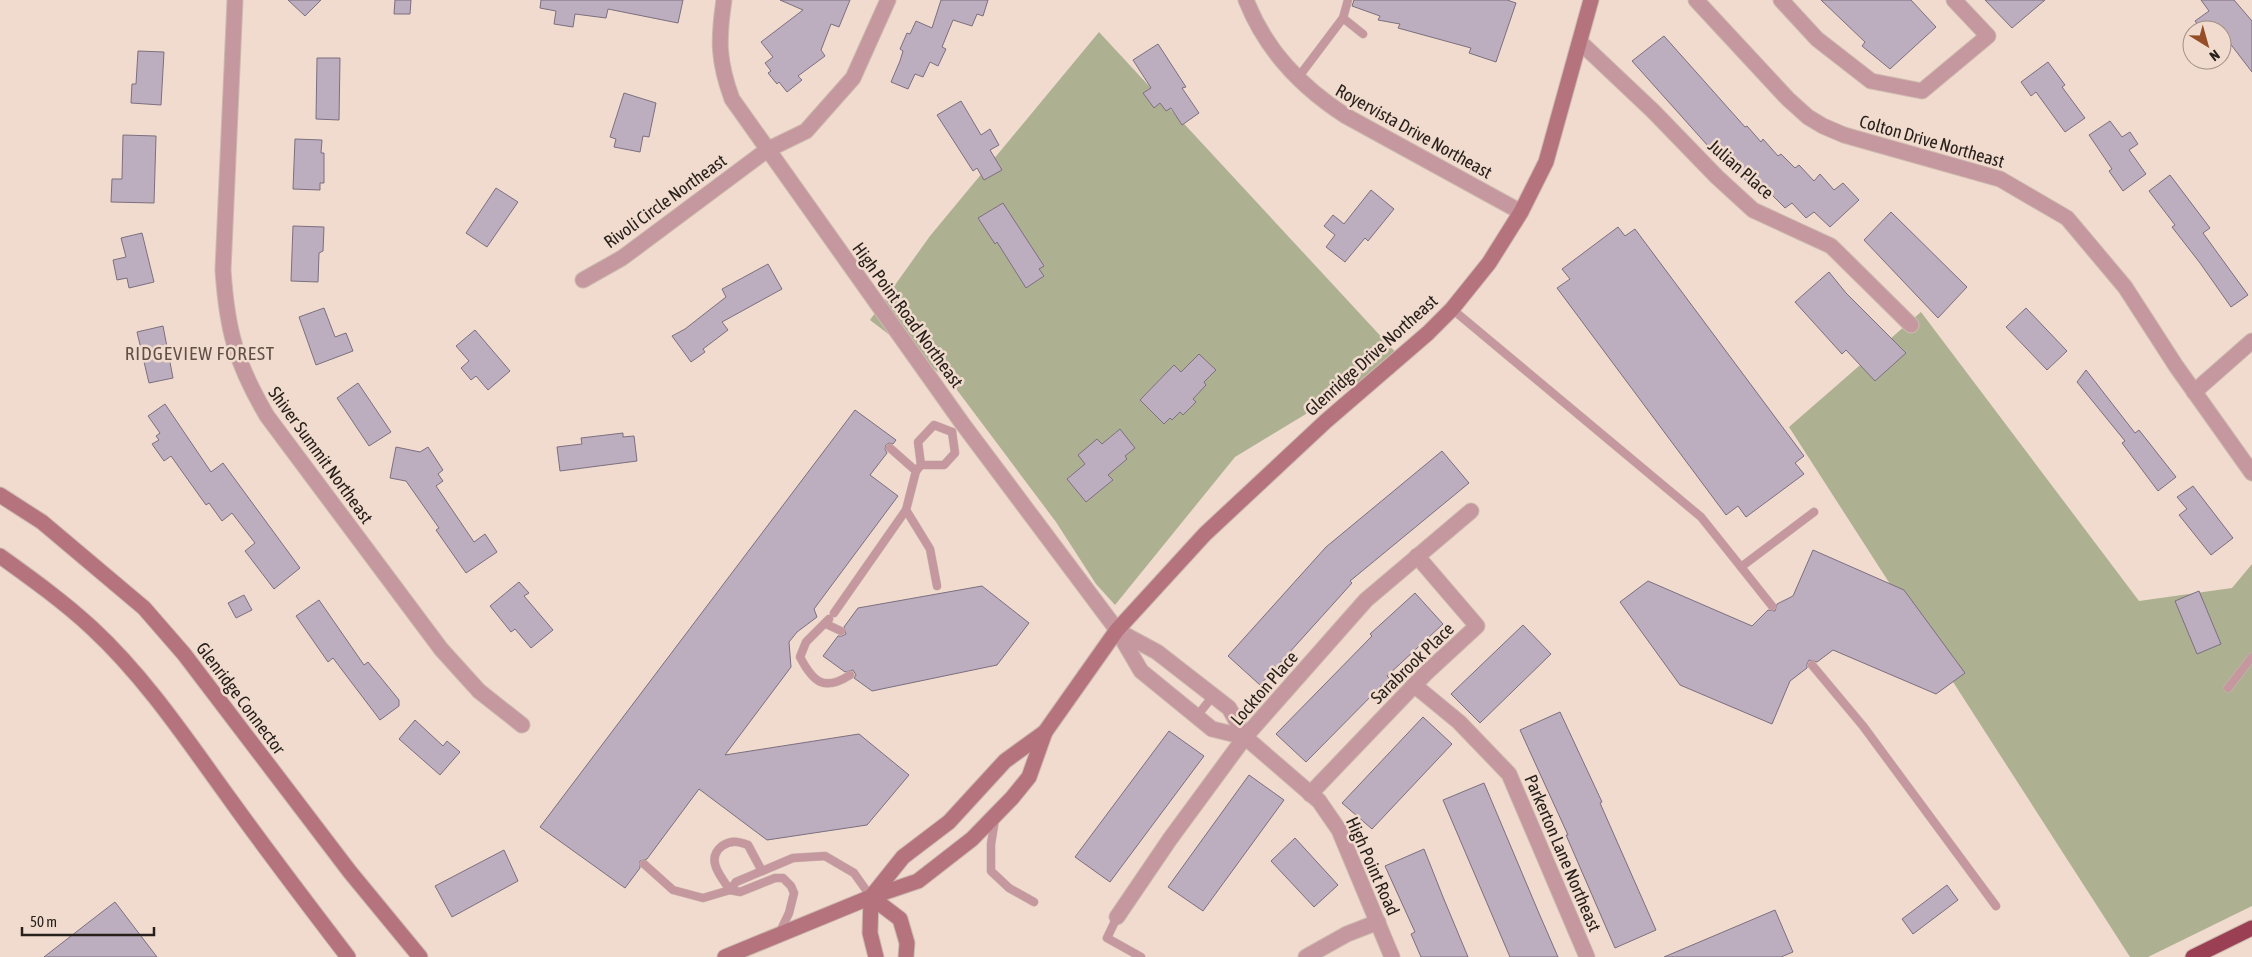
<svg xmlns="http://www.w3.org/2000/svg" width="2252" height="957" viewBox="0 0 2252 957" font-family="'Asap Condensed',sans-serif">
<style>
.green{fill:#adb192}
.building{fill:#bcadbf;stroke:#7c6f7f}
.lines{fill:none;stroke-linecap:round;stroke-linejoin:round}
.service-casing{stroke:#ccb9ae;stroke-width:9}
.minor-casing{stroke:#ccb9ae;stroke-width:17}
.tertiary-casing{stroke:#ccb9ae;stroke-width:17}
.secondary-casing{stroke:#ccb9ae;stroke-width:17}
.motorway-casing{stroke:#ccb9ae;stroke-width:17}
.service{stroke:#c5979e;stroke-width:8}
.minor{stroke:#c5979e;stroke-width:15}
.tertiary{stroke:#c5979e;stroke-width:15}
.secondary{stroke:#b5737e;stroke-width:15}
.motorway{stroke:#9b3f54;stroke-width:15}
.labels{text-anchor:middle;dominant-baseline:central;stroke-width:5;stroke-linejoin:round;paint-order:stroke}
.street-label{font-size:18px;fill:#28201b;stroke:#f0dbce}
.neighbourhood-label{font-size:19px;letter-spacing:1px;fill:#625046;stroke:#f0dbce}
</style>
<rect width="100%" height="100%" fill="#f0dbce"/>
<g class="green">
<polygon points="1099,32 1400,357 1235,457 1115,605 1096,584 1056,522 951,382 870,320 930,236"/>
<polygon points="1921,312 2139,601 2232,588 2252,564 2252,906 2148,957 2130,957 1789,427"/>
</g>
<g class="building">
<polygon points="288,0 321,0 305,16"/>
<polygon points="395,0 411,0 410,14 394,14"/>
<polygon points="541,0 683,0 678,23 608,9 606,18 575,14 573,27 554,24 556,11 540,8"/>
<polygon points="780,0 850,0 839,27 831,24 821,50 825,56 798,76 802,80 787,92 779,82 777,84 768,73 771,71 765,63 773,57 761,42 803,10"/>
<polygon points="941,0 988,0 983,16 977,14 972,26 953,20 942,47 946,49 938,66 930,62 923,77 915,74 908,89 891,82 900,61 903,51 900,49 907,33 910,34 916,21 932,28"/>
<polygon points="1354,0 1507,0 1516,3 1496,62 1469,53 1471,48 1398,28 1400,24 1378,20 1380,16 1352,6"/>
<polygon points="1821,0 1911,0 1936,27 1890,69 1862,46 1865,42"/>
<polygon points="1985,0 2045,0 2012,28"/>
<polygon points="2201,0 2234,0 2252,21 2252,72 2222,33 2222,30 2202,30 2195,21 2209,11"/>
<polygon points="1664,36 1745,127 1747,126 1761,142 1763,139 1778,156 1781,154 1795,168 1799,165 1814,181 1820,174 1834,190 1843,183 1859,200 1830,227 1814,212 1806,218 1792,203 1785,208 1770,193 1766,196 1753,181 1749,185 1736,168 1733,170 1719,155 1717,156 1632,61"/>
<polygon points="1158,44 1186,87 1182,88 1199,113 1182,125 1171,108 1166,111 1160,103 1154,108 1143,93 1151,88 1133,60"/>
<polygon points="138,51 164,52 161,105 131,103 132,84 136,84"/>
<polygon points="317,58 340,58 339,120 316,119"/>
<polygon points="2048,62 2065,85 2062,87 2085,118 2065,132 2036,92 2031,96 2021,82"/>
<polygon points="624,93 656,103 649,137 643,136 640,152 614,147 616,139 610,137"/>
<polygon points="961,101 981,135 990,129 999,145 990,150 1002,170 984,180 977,168 973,171 937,115"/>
<polygon points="2110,121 2122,137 2130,132 2138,144 2129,150 2146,174 2123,191 2109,171 2112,169 2089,135"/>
<polygon points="123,135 156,136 154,203 111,202 112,179 122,179"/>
<polygon points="295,139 322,140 321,153 324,153 324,183 320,183 320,190 293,189"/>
<polygon points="2170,175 2210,228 2203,233 2248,295 2231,307 2200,263 2172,227 2175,225 2149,191"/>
<polygon points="496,188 518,202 487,247 466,233"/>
<polygon points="1371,190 1394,209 1368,241 1365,238 1345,262 1326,247 1335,235 1324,226 1333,215 1344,224"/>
<polygon points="1003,203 1044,266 1039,269 1044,276 1026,288 997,242 995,244 978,218"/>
<polygon points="1891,212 1967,287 1938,318 1864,240"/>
<polygon points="293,226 324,227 323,251 319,253 318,282 291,281"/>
<polygon points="1618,227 1625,236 1635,229 1804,456 1795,463 1804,474 1746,517 1738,506 1726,515 1557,288 1570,279 1562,269"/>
<polygon points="142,233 154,282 129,288 127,278 117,280 113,260 126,257 121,238"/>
<polygon points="768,264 782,289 722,322 728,330 703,349 705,352 691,362 672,336 685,329 726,297 722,289"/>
<polygon points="1829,272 1846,293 1906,353 1875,381 1846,350 1842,354 1795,302"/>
<polygon points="324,308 335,337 346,333 353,351 316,365 299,317"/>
<polygon points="2026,308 2067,351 2047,370 2006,327"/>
<polygon points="163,326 173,378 149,383 137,332"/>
<polygon points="475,330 510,371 488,390 476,376 471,380 461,368 469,361 456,346"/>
<polygon points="1199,354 1216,370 1204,382 1206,385 1193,399 1196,402 1183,415 1180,412 1172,420 1170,418 1164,424 1140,400 1174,365 1181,372"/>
<polygon points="2086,370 2135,433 2139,430 2176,477 2158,491 2122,443 2125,441 2077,382"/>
<polygon points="358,383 391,432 369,446 337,398"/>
<polygon points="165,404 211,472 223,463 300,568 274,589 245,551 255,543 232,513 222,521 209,503 206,505 171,456 164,461 152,444 159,440 156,436 160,433 148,416"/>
<polygon points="855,410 896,440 893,444 889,443 886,445 885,449 887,453 870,475 898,496 814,609 817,617 797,632 789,642 791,667 725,755 859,734 909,775 867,825 767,840 699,789 647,859 640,861 640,868 625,888 540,827"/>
<polygon points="1120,429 1135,448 1125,456 1127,459 1108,475 1113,480 1086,502 1067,479 1085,464 1078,455 1097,439 1102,444"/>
<polygon points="623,433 623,437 634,436 637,461 560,471 557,447 582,444 581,438"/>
<polygon points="396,447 420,452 428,447 443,470 438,474 443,481 436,486 474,542 485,534 497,552 466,573 436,530 439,528 406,481 390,478"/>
<polygon points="1442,451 1469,483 1350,581 1352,583 1260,685 1228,656 1326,547"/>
<polygon points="2193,486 2233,538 2211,555 2179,515 2187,509 2177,497"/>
<polygon points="1813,550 1904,590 1965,673 1936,694 1833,650 1817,662 1809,660 1807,664 1807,668 1790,681 1772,724 1680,685 1620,602 1648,581 1752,626 1768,610 1775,611 1777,604 1793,596"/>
<polygon points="519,582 529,593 524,596 553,630 531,648 515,629 511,632 490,606"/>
<polygon points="982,586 1029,623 997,665 872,691 854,678 856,675 853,670 845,672 823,656 838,636 842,636 846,634 844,627 858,608"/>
<polygon points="2199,591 2221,644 2197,654 2175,601"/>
<polygon points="1415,593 1443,624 1387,676 1389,678 1306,762 1276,734 1372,636 1370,634"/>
<polygon points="244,595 252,610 236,618 228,603"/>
<polygon points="319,600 364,665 368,662 399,700 399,706 380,720 333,658 328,662 296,616"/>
<polygon points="1523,625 1551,654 1480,723 1451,694"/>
<polygon points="1560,712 1602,802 1600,803 1656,930 1615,948 1566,835 1568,835 1520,730"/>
<polygon points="1423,717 1452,744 1372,829 1342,803"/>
<polygon points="415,720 443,746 447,741 460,752 440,775 399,739"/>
<polygon points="1169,731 1204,756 1110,882 1075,857"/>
<polygon points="1249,775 1284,800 1203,911 1168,887"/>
<polygon points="1484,783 1538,911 1558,957 1510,957 1443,800"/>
<polygon points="1295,838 1338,885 1314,907 1271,861"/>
<polygon points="1424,849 1443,897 1468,957 1421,957 1411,934 1415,932 1385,866"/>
<polygon points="504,850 518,881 452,917 435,886"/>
<polygon points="1947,885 1958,900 1913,934 1902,919"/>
<polygon points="115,902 157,957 44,957 89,922"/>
<polygon points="1775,910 1793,952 1781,957 1664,957"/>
</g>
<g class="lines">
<defs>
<g id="service">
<polyline points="1343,18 1363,34"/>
<polyline points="1297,79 1343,18 1348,0"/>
<polyline points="1452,309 1701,517 1741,567 1814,512"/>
<polyline points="890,448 916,471"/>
<polyline points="921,465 918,442 934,425 952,432"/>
<polyline points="1741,567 1772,606"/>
<polyline points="937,586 930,549 906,510 916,471 921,465 944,465 955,453 952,432"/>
<polyline points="834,613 906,510"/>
<path d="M 829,619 L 806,642 L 800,657 C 813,682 824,692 850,675"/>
<polyline points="826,624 841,631"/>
<polyline points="1812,665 1863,726 1996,906"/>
<polyline points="2228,688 2252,657"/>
<polyline points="1197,716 1213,696"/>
<polyline points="995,819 991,844 991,871 1009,888 1034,902"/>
<polyline points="644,864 673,890 703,898 730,890 740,892 775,878 783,878 791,886 794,893 789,913 779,934"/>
<polyline points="730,890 736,882 793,858 825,856 854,873 871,897"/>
<path d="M 730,890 C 721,877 705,859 722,846 C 731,840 738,841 748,845 L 762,871"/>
<polyline points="1117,917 1107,938 1141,957"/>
</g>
<g id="minor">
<path d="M 235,0 L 223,270 C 227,331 236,363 267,416 L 441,649 L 479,691 L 522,725"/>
<path d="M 1246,0 C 1266,51 1301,87 1346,116 L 1521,212"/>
<polyline points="1696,0 1788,99 1808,117 1823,126 1844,135 2000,179 2067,218 2125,287 2176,366 2252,473"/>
<polyline points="1781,0 1817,39 1871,81 1922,91 1988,36 1954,0"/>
<polyline points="1580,42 1653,111 1717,177 1753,210 1831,246 1911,325"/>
<polyline points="583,280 622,258 767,150 806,131 853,78 888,0"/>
<polyline points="2194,392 2252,341"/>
<polyline points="1117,630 1141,671 1212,729 1245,737 1319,801 1339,830 1392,957"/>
<polyline points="1118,631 1157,652 1229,708 1245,737"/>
<polyline points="1414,685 1459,722 1509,774 1587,957"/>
<polyline points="1310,794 1425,674 1477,626 1417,556"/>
<polyline points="1117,917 1170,839 1245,737 1366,600 1471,511"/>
<polyline points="1306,957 1347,934 1378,922"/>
</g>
<path id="tertiary" d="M 724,0 C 718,40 718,61 732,99 L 962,423 L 1117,630"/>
<g id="secondary">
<polyline points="0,495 42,522 144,608 184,654 350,872 420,957"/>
<path d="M 0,556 C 32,579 64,602 92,628 C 147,679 189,743 232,802 C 270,855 309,906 348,957"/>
<polyline points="871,897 903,857 949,822 1005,761 1045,732 1117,630 1205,534 1326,421 1428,333 1452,309 1489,263 1521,212 1546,162 1591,0"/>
<polyline points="871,897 900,919 907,943 906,957"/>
<polyline points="871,897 870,933 876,957"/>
<polyline points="725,957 871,897 918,881 972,839 1012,798 1029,777 1045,732"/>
</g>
<polyline id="motorway" points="2193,957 2252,928"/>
</defs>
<use href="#service" class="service-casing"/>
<use href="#minor" class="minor-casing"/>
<use href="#tertiary" class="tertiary-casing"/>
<use href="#secondary" class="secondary-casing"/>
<use href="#motorway" class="motorway-casing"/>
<use href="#service" class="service"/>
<use href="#minor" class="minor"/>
<use href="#tertiary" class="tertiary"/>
<use href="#secondary" class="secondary"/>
<use href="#motorway" class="motorway"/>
</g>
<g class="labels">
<g class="street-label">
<text transform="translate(1414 131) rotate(29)">Royervista Drive Northeast</text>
<text transform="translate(1932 141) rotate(16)">Colton Drive Northeast</text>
<text transform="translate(1741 169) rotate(41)">Julian Place</text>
<text transform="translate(665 201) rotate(-36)">Rivoli Circle Northeast</text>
<text transform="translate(908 315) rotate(54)">High Point Road Northeast</text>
<text transform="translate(1371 355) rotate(-42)">Glenridge Drive Northeast</text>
<text transform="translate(321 455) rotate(54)">Shiver Summit Northeast</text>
<text transform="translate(1412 663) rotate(-44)">Sarabrook Place</text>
<text transform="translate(1264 688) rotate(-49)">Lockton Place</text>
<text transform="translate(241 698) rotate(53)">Glenridge Connector</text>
<text transform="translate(1563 853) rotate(67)">Parkerton Lane Northeast</text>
<text transform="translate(1373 866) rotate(66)">High Point Road</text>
</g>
<g class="neighbourhood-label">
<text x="200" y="353">RIDGEVIEW FOREST</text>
</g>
</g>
<g transform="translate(2207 45) rotate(143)"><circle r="24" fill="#f0dbce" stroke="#a09086"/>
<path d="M0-4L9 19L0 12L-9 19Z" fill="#954e28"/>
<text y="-8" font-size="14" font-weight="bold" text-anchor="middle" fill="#28201b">N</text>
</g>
<path d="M22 927v8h132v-8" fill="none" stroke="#28201b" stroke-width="2.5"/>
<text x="30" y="927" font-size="15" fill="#28201b" stroke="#f0dbce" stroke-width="4" paint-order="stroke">50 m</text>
</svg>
